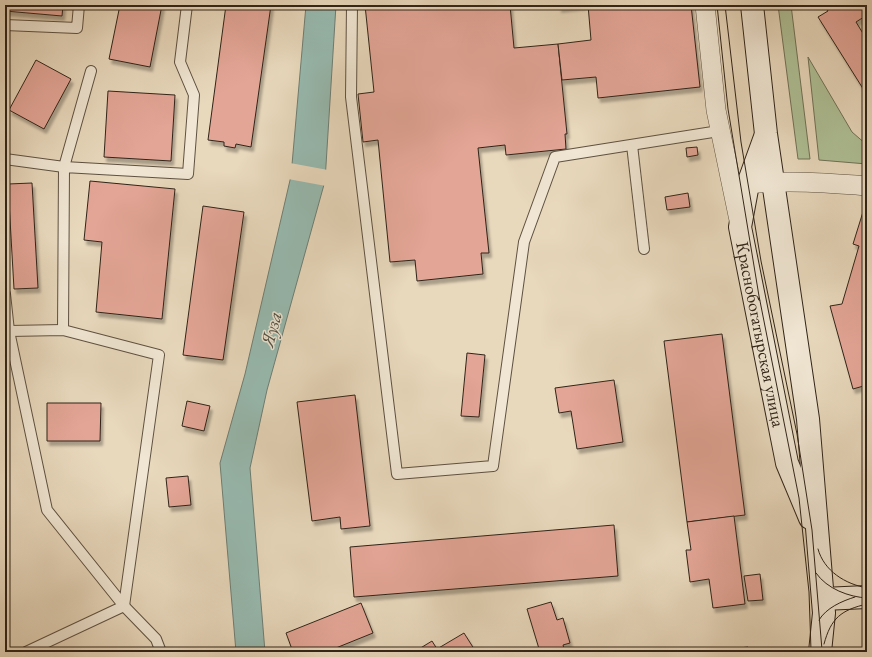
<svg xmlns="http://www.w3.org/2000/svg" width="872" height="657" viewBox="0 0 872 657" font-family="'EB Garamond',serif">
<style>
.green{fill:#afc096;stroke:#707257}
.water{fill:#97bab0;stroke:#6e7e73}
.pier{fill:#e8d8bc}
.building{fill:#e3a596;stroke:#302418;filter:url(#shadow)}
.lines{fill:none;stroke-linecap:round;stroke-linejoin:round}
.lane-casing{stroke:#5e5141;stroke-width:12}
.street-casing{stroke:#5e5141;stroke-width:20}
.secondary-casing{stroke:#302418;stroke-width:24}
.lane{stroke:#f0e6d3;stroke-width:10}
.street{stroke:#f0e6d3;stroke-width:19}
.secondary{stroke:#f0e6d3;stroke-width:22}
.tram{stroke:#302418;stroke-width:1}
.labels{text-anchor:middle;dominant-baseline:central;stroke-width:3;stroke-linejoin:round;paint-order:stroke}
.street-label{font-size:18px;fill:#302418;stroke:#f0e6d3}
.water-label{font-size:19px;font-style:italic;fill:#4f5146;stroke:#f0e6d3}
</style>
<defs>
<filter id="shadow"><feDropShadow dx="2.5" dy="4.5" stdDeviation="1" flood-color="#0004"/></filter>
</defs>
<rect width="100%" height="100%" fill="#e8d8bc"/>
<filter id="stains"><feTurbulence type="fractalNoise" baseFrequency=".005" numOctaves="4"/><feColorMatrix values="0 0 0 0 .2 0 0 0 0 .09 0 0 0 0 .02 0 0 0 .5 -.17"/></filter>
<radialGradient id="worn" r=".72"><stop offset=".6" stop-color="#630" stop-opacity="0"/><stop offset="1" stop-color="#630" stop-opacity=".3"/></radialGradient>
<g class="green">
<polygon points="778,5 791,5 810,159 798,159"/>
<polygon points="808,57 852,132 867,145 867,164 819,160"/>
</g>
<polygon class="water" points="306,5 336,5 325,181 267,390 250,468 265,652 236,652 220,463 245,374 291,176"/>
<polygon class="pier" points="290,163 328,170 326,186 288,179"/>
<g class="building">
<polygon points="5,5 63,5 62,16 5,11"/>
<polygon points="120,5 162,5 150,67 109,59"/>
<polygon points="226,5 271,5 251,147 236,144 235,148 224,146 224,142 208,140"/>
<polygon points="365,5 510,5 514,48 558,44 567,134 565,134 566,149 506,155 505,145 478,148 489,253 481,253 483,274 417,281 415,260 390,262 378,140 363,142 358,94 374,92"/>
<polygon points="559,5 583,5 559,8"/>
<polygon points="588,5 691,5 700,87 598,98 596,77 562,80 558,44 591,40"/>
<polygon points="826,5 867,5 867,15 856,22 867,40 867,95 818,17 828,11 825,6"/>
<polygon points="36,60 71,79 44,129 9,110"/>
<polygon points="108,91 175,95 171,161 104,157"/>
<polygon points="697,147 698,155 687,157 686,148"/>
<polygon points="90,181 175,189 162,319 96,312 102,242 84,240"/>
<polygon points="32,183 38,288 14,289 8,184"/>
<polygon points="688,193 690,207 667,210 665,197"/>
<polygon points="867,199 867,385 853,389 830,306 842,304 859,246 853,244"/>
<polygon points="203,206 244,212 223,360 183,355"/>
<polygon points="722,334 745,515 687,522 664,341"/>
<polygon points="467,353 485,355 479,417 461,416"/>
<polygon points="614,380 623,442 577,449 571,411 559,413 555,388"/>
<polygon points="355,395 370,526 341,529 340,517 312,521 297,402"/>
<polygon points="187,401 210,406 204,431 182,426"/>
<polygon points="47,403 101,403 100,441 47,441"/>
<polygon points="188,476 191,505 169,507 166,478"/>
<polygon points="734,516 745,604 713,608 709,579 690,582 686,550 691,550 687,522"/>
<polygon points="614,525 618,576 354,597 350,547"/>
<polygon points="760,574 763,600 748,601 744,576"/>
<polygon points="551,602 557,620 563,618 570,643 563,645 565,652 540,652 527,609"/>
<polygon points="361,603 373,633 326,652 293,652 286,633"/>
<polygon points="464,633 476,652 414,652 432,641 437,649"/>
<polygon points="748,647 749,652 701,652"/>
<polygon points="137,648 138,652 112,652 112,650"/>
<polygon points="79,650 80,652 67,652"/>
</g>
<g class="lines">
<defs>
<g id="lane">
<polyline points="352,5 351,97 397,474 493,466 524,242 555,157 719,131"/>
<polyline points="5,25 77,28 79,5"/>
<polyline points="632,145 644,249"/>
<polyline points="5,159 64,167 91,71"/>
<polyline points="5,294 9,331 47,510 124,606 156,639 161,652"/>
<polyline points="63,330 64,167 188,174 194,95 180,62 187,5"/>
<polyline points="9,331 63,330 159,355 124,606 26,652"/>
</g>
<g id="street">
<polyline points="705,5 716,110 740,225"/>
<path d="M 748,184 C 788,180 827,183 867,186"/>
</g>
<g id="secondary">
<polyline points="752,5 766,134 808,419 824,613 820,652"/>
<path id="s1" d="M 765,137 L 748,184 L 740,227 L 787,463 L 810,518"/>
<polyline points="823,599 867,597"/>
</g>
</defs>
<use href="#lane" class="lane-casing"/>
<use href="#street" class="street-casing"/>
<use href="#secondary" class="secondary-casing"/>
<use href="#lane" class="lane"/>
<use href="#street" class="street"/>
<use href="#secondary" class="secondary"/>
<g class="tram">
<polyline points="717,5 728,109 759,296 799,498 809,592 811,650"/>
<polyline points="725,5 741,142 761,261 797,434 812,530 822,650"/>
<path d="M 818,549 C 824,571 845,584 867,588"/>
<path d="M 816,573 C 827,589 849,597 867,598"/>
<path d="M 819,620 C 826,608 842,601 855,597"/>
<path d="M 824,644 C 831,618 841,610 867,604"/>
</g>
</g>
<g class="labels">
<g class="street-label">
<text stroke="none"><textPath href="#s1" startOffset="203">Краснобогатырская улица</textPath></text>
</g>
<g class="water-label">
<text transform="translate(271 329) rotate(-75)">Яуза</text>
</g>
</g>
<rect width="872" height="657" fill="none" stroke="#e8d8bc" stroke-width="20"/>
<rect x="6" y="6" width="860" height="645" fill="none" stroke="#302418" stroke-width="2"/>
<rect x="10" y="10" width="852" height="637" fill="none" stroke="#302418"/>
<rect width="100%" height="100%" filter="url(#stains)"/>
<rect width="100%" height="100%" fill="url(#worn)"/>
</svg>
